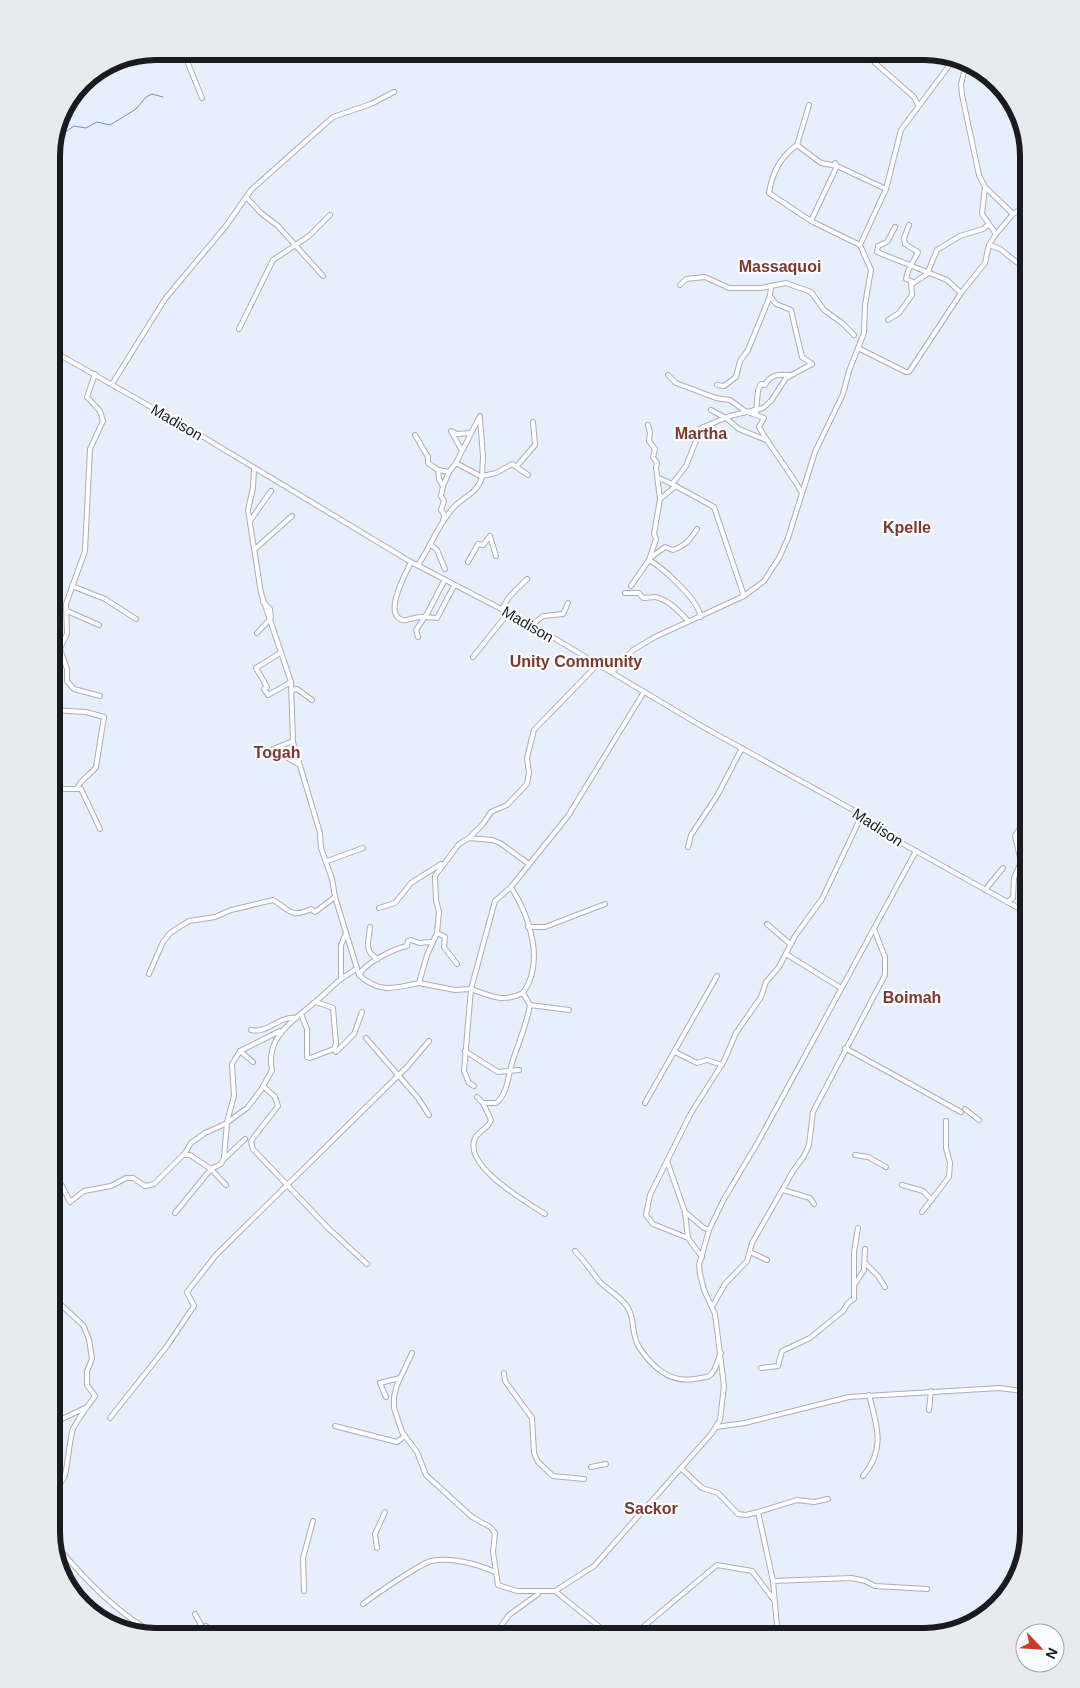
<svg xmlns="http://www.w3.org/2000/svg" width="1080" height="1688" viewBox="0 0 1080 1688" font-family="Arial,sans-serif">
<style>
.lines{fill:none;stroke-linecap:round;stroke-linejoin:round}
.stream{stroke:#7291c9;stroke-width:1}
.minor-casing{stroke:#a8afba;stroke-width:6}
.minor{stroke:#fff;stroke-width:4}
.labels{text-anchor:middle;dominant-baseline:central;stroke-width:4.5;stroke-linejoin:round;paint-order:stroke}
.street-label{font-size:15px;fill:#191b20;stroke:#fbfcff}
.neighbourhood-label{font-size:16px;font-weight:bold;fill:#7e382c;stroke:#fbfcff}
.rim{fill:none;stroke:#191b20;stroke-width:6}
</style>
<rect width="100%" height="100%" fill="#e8effc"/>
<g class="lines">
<g class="stream">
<polyline points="407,61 415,55 424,55 428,51"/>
<polyline points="54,140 74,126 86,128 97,122 110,125 136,109 146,97 152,94 163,97"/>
</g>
<defs>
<g id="minor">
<polyline points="183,51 202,98"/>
<polyline points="875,63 914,97 918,105"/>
<polyline points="966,64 961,84 962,95 979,175 985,187 1013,214"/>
<polyline points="809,105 797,145 821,163 837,166 886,189"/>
<path d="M 797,145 C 780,157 772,173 769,193 L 811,221 L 860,245"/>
<polyline points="985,187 982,214 996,234"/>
<polyline points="246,197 261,213 278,226 323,276"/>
<polyline points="811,221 837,166 835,163"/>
<polyline points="895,227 887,242 878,246 877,252 947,280 961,293"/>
<polyline points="989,245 1000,249 1029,272"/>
<polyline points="912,284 927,274 937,250 960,236 983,229 988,225"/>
<polyline points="680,285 686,279 705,277 729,288 761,288 786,283 811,292 824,310 842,323 854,335"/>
<polyline points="771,286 770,296 776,304 791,310 802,357 812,364"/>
<path d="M 888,320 L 899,313 L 912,295 L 911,281 L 906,279 C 908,266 914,262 918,252 L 905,244 L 904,238 L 909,225"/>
<polyline points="239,329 273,260 309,236 330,215"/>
<polyline points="858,348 906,372 909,372 961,293 985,263 989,245 996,234 1013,214 1029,204"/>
<polyline points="51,350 195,432 411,562 532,625 698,724 862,815 887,835 1029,914"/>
<path d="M 668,375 L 676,383 L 716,398 L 730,400 L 745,411 L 764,418 L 759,427 C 772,450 789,470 802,493"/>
<polyline points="112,384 165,299 226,226 251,190 333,117 371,104 394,92"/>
<polyline points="717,385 724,386 736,377 740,361 748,350 770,296"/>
<polyline points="711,410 726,418 739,429 766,440"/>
<path d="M 756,413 L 758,390 L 761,384 L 765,385 C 770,375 778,374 789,375"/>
<polyline points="480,419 483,456 482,477"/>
<polyline points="648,425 650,433 649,441 655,449 653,457 657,463 656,468 660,499"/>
<polyline points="415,435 428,457 428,463 438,470 449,472 456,463"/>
<polyline points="461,449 451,431 457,434 471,433"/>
<polyline points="517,466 535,445 533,422"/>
<path d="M 254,469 L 253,488 L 248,510 L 261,593 L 291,682 L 293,742 L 320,833 L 321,848 L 332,879 L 335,897 L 359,975 C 380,994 394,988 419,983 L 427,955 L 437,933 L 439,912 L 436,900 L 435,876 L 459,844 L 469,838 L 492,840 L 500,843 L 529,864"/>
<polyline points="438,470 439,479 443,486 441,496 444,501 441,510 444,514 443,522"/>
<polyline points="482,476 496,473 512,464 528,475"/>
<polyline points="659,478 672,484"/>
<polyline points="443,486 449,472"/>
<polyline points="250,521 271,491"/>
<polyline points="490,536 496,556"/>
<polyline points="430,544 437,550 445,569"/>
<polyline points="255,549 292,516"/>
<path d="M 650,558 L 665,547 L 673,550 C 685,546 690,540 697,529"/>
<polyline points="649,560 656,539 654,534 660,499 676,486"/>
<path d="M 411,562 C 406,573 383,613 402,620 C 405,621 407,620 410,619 C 422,616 426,617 437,618 L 454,586"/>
<polyline points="468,562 478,544 483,545 490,536"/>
<path d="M 418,565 C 431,546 439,522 456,505 C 467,495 478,492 482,477 L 456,463 L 480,416"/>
<polyline points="72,586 105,599 136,619"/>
<path d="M 631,586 L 649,560 C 662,567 701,602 700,617"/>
<path d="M 625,593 L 639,593 L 643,598 C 647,598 651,597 655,597 C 668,599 680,612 688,621"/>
<polyline points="744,596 714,507 672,484 686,466 701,428 730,416 763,408 771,401 786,378 812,364"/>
<polyline points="502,609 509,597 527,579"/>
<polyline points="67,611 99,625"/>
<polyline points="532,625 543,616 563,614 568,603"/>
<polyline points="257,633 271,618 270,609 263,602"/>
<polyline points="418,637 416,630 428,612 444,581"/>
<polyline points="62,644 60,649 67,669 67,681 74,689 100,696"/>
<polyline points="51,649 57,648 63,642 67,634 66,604 85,551 90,449 103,421 100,411 87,397 95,374"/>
<polyline points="280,653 256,668 267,687 264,689 268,695 291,682"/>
<polyline points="473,657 509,612"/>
<polyline points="612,672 633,650 655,637 744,596 764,581 779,558 788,538 815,452 843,394 849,371 864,333 865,305 871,270 860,245 886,189 901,130 954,59"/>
<polyline points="291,690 297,689 312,700"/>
<path d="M 51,710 L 86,712 L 104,717 L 96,767 C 90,776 81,778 77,789"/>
<polyline points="293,741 273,749 275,758 283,755 298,764"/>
<polyline points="51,789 81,789 100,829"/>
<polyline points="469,838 483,824 491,812 507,805 527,784 529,773 527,758 534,730 598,664"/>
<polyline points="688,847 691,835 717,796 742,748"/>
<polyline points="327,861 363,848"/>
<polyline points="985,890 1003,868"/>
<polyline points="1007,902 1013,898 1014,878 1021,862 1015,836 1029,813"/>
<polyline points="379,908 395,903 411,883 441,864"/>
<polyline points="767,924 790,944"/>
<path d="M 370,927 C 369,940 363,952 378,959"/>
<polyline points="528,927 545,927 605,904"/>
<polyline points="346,933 341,945 341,979 356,969"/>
<polyline points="437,933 445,937 444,947 457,964"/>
<polyline points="786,954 841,988"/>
<path d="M 149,974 L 163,942 L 170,933 L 189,921 L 215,917 L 231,910 L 273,900 C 289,909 290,919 311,909 L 315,912 L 335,897"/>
<path d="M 359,975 C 365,963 393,949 407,946 L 408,941 L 411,940 L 419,943 L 431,942"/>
<polyline points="419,983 455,990 471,989 495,901 511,887 568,816 644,692"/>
<polyline points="530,1005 569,1010"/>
<polyline points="301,1014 307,1029 307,1057 310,1058 334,1049 336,1044 333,1008 316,1002"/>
<path d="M 251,1030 C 267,1034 278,1016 296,1018"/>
<polyline points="366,1038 418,1098 429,1115"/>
<polyline points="845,1048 961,1112"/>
<polyline points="334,1049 336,1052 354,1034 362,1012"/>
<polyline points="240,1051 253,1062"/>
<polyline points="465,1051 498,1072 519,1070"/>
<polyline points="675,1052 697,1063 707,1060 722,1065"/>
<polyline points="263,1086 275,1097 278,1106 254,1137 251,1142 253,1149 328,1228 367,1264"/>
<path d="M 474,1086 L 469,1083 L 464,1071 L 471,989 C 490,996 504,1003 523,993 C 545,962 530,917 511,887"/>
<path d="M 477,1097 L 483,1103 L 491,1120 C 488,1130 476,1131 474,1141 C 467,1168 525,1201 545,1214"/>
<path d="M 483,1103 L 496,1103 C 509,1093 508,1071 514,1057 C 520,1039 527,1023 530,1005 L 523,993"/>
<polyline points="645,1103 717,976"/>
<polyline points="965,1109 979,1120"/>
<polyline points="183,1155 190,1155 211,1169 221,1164 224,1158 227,1122 234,1096 232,1064 240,1051 280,1031"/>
<polyline points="855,1155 868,1157 886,1167"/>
<polyline points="225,1158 245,1139"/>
<polyline points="667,1161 685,1212 688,1238"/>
<path d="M 51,1180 L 59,1180 L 70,1202 L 84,1191 L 111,1186 L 126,1178 L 133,1178 L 145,1186 L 154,1184 L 185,1153 L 191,1143 L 205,1133 L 225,1124 L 247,1108 L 261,1090 L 272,1070 C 265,1037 293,1021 315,1002 C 324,995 332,986 341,979"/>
<polyline points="902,1185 923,1191 932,1200"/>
<polyline points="783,1190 810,1198 814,1204"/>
<polyline points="685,1212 704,1228 709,1230"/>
<polyline points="922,1212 949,1177 950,1163 946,1148 946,1121"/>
<polyline points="175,1213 211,1169 226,1185"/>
<path d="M 575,1251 C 585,1261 591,1271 599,1281 C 608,1291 623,1297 629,1310 C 635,1321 631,1335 639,1347 C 652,1367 669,1383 694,1379 C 698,1378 705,1378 709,1376 C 716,1372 717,1360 721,1353"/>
<polyline points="750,1252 767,1260"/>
<polyline points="702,1257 688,1238 653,1224 646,1215 650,1195 691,1113 724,1061 736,1033 761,997 766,982 779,967 795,936 822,899 862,815"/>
<polyline points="866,1264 878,1276 885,1287"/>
<polyline points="855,1284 864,1270 865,1249"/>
<polyline points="713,1305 725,1284 747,1261 752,1243 793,1171 804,1156 809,1145 813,1112 885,975 885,957 874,929"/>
<polyline points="412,1353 397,1385 394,1397 394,1408 402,1432 417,1452 426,1475 472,1517 490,1527 495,1533 493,1552 498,1585 517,1591 555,1591 612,1637"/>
<polyline points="761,1368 778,1366 782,1351 810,1338 843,1311 848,1303 854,1299 854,1252 858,1228"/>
<polyline points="504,1373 505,1381 532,1418 534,1453 538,1462 553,1476 584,1479"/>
<polyline points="386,1397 380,1383 400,1378"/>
<polyline points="929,1410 931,1391"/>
<polyline points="110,1418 167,1346 194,1306 187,1292 216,1255 407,1067 429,1041"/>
<polyline points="51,1421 64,1418 85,1408"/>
<polyline points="335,1426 397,1442 405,1436"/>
<polyline points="716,1427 745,1423 849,1397 1000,1388 1029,1392"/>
<polyline points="591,1467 606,1464"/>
<polyline points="681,1468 702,1488 718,1493 738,1514 746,1515 758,1512 773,1581 778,1637"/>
<path d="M 863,1476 C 886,1449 877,1426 869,1395"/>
<polyline points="1029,1479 1025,1462 1029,1443"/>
<path d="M 51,1494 C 55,1489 63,1481 65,1475 C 68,1461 69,1446 72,1432 C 73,1425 90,1403 95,1396 L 87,1385 L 87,1371 L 92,1359 L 89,1339 L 83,1325 L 60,1304 L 51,1301"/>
<polyline points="758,1512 797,1500 814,1502 828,1499"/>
<path d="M 54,1543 C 84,1578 119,1617 162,1637"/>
<polyline points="377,1548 375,1534 385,1512"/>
<polyline points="773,1581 852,1578 865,1581 875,1586 927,1589"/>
<polyline points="304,1591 303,1558 313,1521"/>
<polyline points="555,1591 594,1566 712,1433 720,1420 724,1386 715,1314 704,1290 700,1274 699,1265 709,1230 724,1199 758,1142 916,851"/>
<path d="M 363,1604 C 373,1596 420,1564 431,1561 C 452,1557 477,1564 495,1572"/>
<polyline points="195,1614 202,1627"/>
<polyline points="206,1626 218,1636"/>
<polyline points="234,1634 240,1636"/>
<polyline points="493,1637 509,1615 538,1594"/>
<polyline points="631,1637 717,1565 752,1571 774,1600"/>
<polyline points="908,1637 942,1633"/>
</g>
</defs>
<use href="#minor" class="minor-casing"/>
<use href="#minor" class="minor"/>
</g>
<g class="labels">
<g class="street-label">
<text transform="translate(177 422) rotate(30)">Madison</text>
<text transform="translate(528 624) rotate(30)">Madison</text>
<text transform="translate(878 827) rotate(33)">Madison</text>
</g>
<g class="neighbourhood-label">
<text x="780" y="266">Massaquoi</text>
<text x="701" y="433">Martha</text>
<text x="907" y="527">Kpelle</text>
<text x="576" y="661">Unity Community</text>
<text x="277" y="752">Togah</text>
<text x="912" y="997">Boimah</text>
<text x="651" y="1508">Sackor</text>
</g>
</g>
<path d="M0 0H1080V1688H0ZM156 60H924A96 96 0 0 1 1020 156V1532A96 96 0 0 1 924 1628H156A96 96 0 0 1 60 1532V156A96 96 0 0 1 156 60Z" fill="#e9eaed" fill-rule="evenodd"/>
<path class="rim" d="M156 60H924A96 96 0 0 1 1020 156V1532A96 96 0 0 1 924 1628H156A96 96 0 0 1 60 1532V156A96 96 0 0 1 156 60Z"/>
<g transform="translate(1040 1648) rotate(115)"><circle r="24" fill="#fbfcff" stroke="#a1a2a6"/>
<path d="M0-4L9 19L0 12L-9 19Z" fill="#c93d27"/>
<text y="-8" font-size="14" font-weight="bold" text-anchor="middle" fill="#191b20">N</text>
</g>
</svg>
